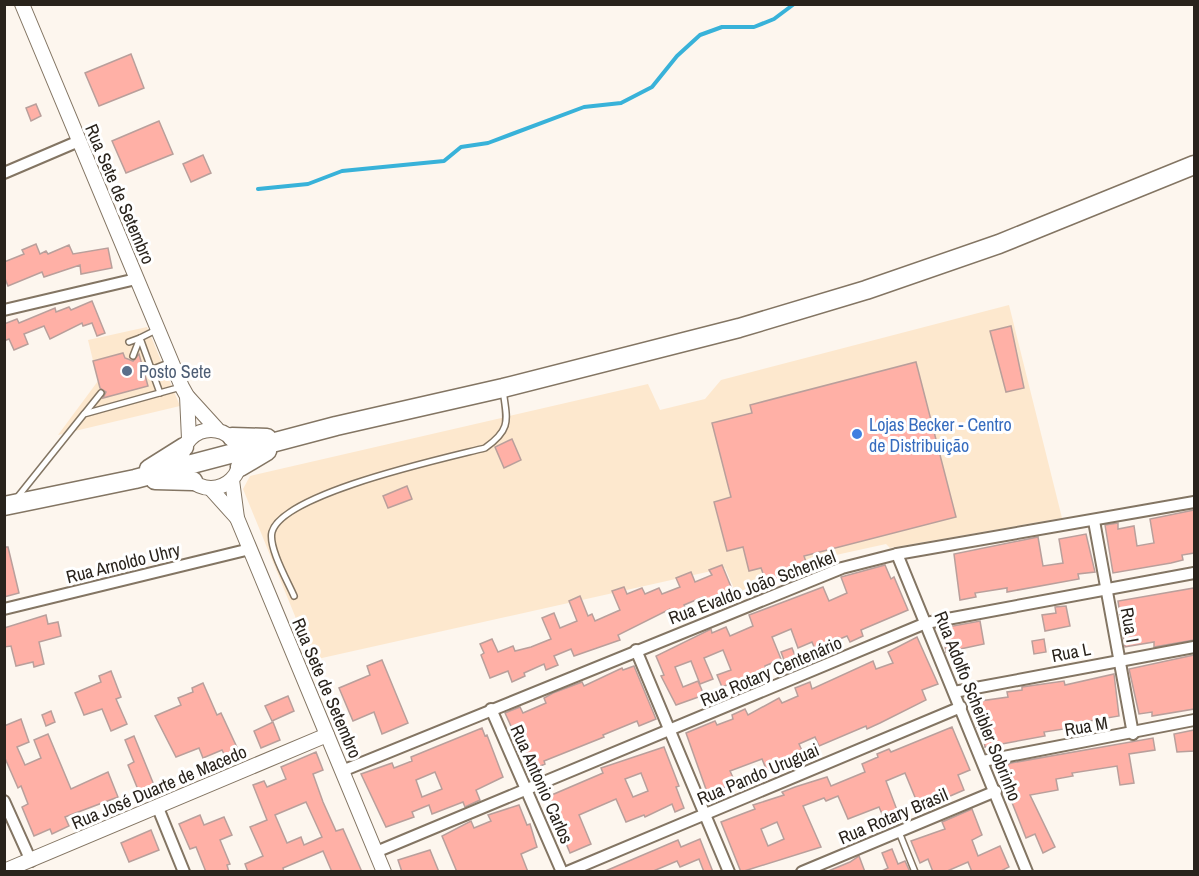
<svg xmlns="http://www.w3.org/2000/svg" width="1199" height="876" viewBox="0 0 1199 876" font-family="'Archivo Narrow',sans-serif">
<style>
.built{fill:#fde8ce}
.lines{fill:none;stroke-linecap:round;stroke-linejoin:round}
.stream{stroke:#38b2d9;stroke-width:4}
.building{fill:#ffb0a6;stroke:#b99f9b;stroke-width:1.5;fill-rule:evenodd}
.lane-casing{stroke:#837563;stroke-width:8}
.street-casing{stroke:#837563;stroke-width:14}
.secondary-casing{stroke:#837563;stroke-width:16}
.highway-casing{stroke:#837563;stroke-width:21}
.lane{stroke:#fff;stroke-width:5}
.street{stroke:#fff;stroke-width:10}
.secondary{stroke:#fff;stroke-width:14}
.highway{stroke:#fff;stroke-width:18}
.service-dot{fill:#5c6f8a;stroke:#fff;stroke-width:2}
.shop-dot{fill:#3f7fe0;stroke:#fff;stroke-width:2}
.labels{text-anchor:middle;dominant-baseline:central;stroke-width:6;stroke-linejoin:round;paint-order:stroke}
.street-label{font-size:18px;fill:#29231c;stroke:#fff}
.service-label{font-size:18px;fill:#4e5e75;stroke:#fff;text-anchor:start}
.shop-label{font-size:18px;fill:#366cbe;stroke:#fff;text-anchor:start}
</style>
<rect width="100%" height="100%" fill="#fdf6ee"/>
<g class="built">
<polygon points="1009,305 1062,518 890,548 886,544 763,571 766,583 736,593 725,568 313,660 243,489 250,476 648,384 660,410 705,399 721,380"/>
<polygon points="147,327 180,406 58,435 98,381 88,340"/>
</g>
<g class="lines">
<polyline class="stream" points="258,189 308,184 342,171 444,161 461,147 488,143 584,107 621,103 652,87 677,56 700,35 722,27 754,27 774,19 794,4"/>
</g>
<g class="building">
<polygon points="131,54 144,88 99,106 85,73"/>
<polygon points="36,104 41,116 31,121 26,108"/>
<polygon points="159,121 173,154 126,173 112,141"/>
<polygon points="203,155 211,173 191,182 183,164"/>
<polygon points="36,244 40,254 46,251 48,254 69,245 73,254 108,248 112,268 81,274 80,265 44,277 42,272 8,286 4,276 4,262 24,254 22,250"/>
<polygon points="92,301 105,333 97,336 92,323 83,326 82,323 50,339 44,326 24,334 28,344 14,350 9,339 4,341 4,324 17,319 19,323 55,308 56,312 69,307 71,310"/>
<polygon points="1011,326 1024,388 1006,392 990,331"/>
<polygon points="123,353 125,358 133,361 139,354 148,386 103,398 106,392 100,388 93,361"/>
<polygon points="916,362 956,517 804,556 808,568 767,584 761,568 749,571 743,547 727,551 714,502 731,497 712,423 752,413 750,405"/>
<polygon points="512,439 521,460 504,468 495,447"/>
<polygon points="407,486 412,499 388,508 383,496"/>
<polygon points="1194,510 1194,553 1182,555 1183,560 1171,563 1113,573 1105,525 1118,523 1118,529 1134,526 1137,546 1154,543 1150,519"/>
<polygon points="1086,534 1095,572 1078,574 1079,579 1007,592 1007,588 975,593 976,597 960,600 954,554 1038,537 1043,566 1063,563 1059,539"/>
<polygon points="4,547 8,547 19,593 4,597"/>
<polygon points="722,565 734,594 706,606 703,597 684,605 687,612 674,617 670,609 618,635 620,640 574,656 571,649 554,656 558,665 546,670 544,664 524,673 525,676 512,682 508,671 490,678 481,655 484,653 480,644 492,639 498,652 513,646 515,651 531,647 551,639 542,618 554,613 560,628 577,621 569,601 580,596 588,616 592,614 595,621 620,610 612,591 624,587 627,594 642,588 645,594 659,588 662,594 680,587 676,578 691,572 695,582 712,575 709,570"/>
<polygon points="885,565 891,579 894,577 908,610 861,630 863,636 850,642 847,636 815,649 812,642 798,648 791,629 772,637 781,659 765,666 766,669 722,687 717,675 731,670 723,650 704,658 713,679 700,684 691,661 675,667 683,687 698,681 704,695 676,705 661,676 664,675 656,656 711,629 712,633 726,627 730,636 753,626 749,615 823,587 829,601 847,593 841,577"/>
<polygon points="1194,588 1194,640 1154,647 1154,642 1125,647 1118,601"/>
<polygon points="1066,606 1070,626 1045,631 1042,615 1056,613 1055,607"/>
<polygon points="46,615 48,624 58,622 61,636 39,642 44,664 34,667 33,662 16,666 11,646 4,647 4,628"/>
<polygon points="980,621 984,644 946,652 942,628"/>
<polygon points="917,637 938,684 922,690 926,700 880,723 867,729 866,726 819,746 815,737 799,744 804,755 767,771 762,759 730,771 736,784 707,792 686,733 715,721 717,725 733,719 732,715 745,709 748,715 779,698 782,703 798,696 795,688 810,682 812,689 873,661 876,669 893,663 888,652"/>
<polygon points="1044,639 1046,652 1034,654 1032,641"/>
<polygon points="792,648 798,663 787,668 781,652"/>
<polygon points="1194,655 1194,709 1152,716 1152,712 1139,714 1129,669"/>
<polygon points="382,660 408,723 382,734 374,712 353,721 339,688 370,675 367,666"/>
<polygon points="634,666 656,719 639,726 637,721 603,735 604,737 544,761 545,764 531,770 505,713 520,707 523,713 546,703 544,698 553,693 582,682 584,686 622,668 623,670"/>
<polygon points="111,671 121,697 116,699 127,724 111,731 102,709 84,715 75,693 101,682 99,676"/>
<polygon points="1114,674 1119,716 1089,721 1090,725 1044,732 1045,736 985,747 982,726 977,727 973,702 1008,697 1007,692 1022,690 1022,687 1064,681 1065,685"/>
<polygon points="203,683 217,715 221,713 240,754 227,760 222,750 203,758 199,748 176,757 155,716 181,705 178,698 193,692 192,688"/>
<polygon points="288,696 294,711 272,721 265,706"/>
<polygon points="51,711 55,722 46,726 42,715"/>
<polygon points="21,719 29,742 17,747 25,765 41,758 34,740 48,734 71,789 108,772 118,797 65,817 69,826 52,834 50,829 34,836 22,807 28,804 21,786 18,788 4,756 4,726"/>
<polygon points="273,722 280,740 261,748 254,731"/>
<path d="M 952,727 L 970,770 L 958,775 L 964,790 L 934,803 L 931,796 L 917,802 L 905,773 L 886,781 L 897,810 L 883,816 L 879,807 L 848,819 L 838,796 L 826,801 L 824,798 L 803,806 L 821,847 L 741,872 L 721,822 L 755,809 L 753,805 L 784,795 L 782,792 L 795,787 L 827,777 L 831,786 L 865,772 L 862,764 L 878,757 L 877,754 L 889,749 L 891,752 ZM 777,822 L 784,839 L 768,846 L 761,829 Z"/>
<path d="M 482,728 L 485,736 L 487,735 L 503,777 L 476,790 L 480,800 L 465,807 L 463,802 L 432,814 L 429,805 L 412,812 L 414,817 L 386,827 L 361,774 L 392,763 L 394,768 L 412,761 L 411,757 ZM 435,772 L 442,789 L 422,797 L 416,780 Z"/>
<polygon points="1194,730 1194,751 1177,752 1174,734"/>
<polygon points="134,736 154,785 139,792 128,765 134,762 125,740"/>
<polygon points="1153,738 1155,750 1129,754 1134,783 1120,785 1117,766 1072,773 1073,776 1056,779 1058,790 1030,795 1055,847 1043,853 1035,834 1026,838 1011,800 1014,798 1007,781 1004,783 998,769 1011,763"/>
<path d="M 664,747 L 679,786 L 676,787 L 684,808 L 675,812 L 672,804 L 645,817 L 644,815 L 626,822 L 616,799 L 579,815 L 591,844 L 570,853 L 547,797 L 603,773 L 601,768 ZM 641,773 L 648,791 L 633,797 L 625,779 Z"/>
<path d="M 316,752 L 323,770 L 313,774 L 323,802 L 336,831 L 343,829 L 362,872 L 332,872 L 323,851 L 283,868 L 284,872 L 248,872 L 245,864 L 263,856 L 250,827 L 267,820 L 253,785 L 264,781 L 267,787 L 286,779 L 281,767 ZM 306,802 L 322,837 L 304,845 L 301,837 L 287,843 L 275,815 Z"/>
<polygon points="519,805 527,825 530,824 537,847 521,854 528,872 457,872 442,836 471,821 474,828 491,821 488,815"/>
<polygon points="972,809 982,835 972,840 978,856 1000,846 1009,867 999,872 972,872 968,862 945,872 933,872 928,859 920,863 911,841 945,829 942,822"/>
<polygon points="200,815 204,825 224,817 232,835 220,840 230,864 227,865 229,872 206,872 196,847 190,849 179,824"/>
<polygon points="151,830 159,850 129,862 121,843"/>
<polygon points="700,839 713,872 704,872 699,859 680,867 677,861 651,872 603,872 678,840 681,847"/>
<polygon points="892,849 898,864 905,861 910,872 880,872 888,868 882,853"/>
<polygon points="430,850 439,872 402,872 398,860"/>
<polygon points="859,856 865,872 826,872 850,862"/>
</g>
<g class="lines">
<defs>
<g id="lane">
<polyline points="156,330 140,338 160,393"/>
<polyline points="129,342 140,338 133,356"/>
<polyline points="153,369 171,362"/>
<polyline points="85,413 101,393"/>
<polyline points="16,499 84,414 181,387"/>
<path d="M 294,596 C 288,582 268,547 272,532 C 283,493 446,458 485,448 C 512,429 507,420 503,390"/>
<polyline points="899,832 915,872"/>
</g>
<g id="street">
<polyline points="4,173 79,141"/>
<polyline points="4,310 136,279"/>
<polyline points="1094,521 1133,734"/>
<polyline points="897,554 1027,872"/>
<polyline points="4,609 250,549"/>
<polyline points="636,650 729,872"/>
<polyline points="954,692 1194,647"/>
<polyline points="491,709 562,872"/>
<polyline points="983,761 1194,720"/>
<polyline points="342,771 842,568 897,554 1194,502"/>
<polyline points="4,801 31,861"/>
<polyline points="158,808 184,872"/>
<polyline points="376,852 926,623 1194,573"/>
<polyline points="567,872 961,707"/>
<polyline points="802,872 996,791"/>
</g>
<g id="secondary">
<polyline points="22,4 182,387 187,396 217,429"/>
<polyline points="187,396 189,439"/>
<circle cx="211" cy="459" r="29"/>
<polyline points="232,480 237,518 384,872"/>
<polyline points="210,488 237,518"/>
<polyline points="4,871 327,735"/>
</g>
<g id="highway">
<polyline points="232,437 267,438"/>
<polyline points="240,467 267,451"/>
<polyline points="149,469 184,447"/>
<polyline points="155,480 193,481"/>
<polyline points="4,506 135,479 336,426 503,388 739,328 866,290 999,244 1194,165"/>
</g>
</defs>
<use href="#lane" class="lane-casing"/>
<use href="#street" class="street-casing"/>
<use href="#secondary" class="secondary-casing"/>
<use href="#highway" class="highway-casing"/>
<use href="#lane" class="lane"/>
<use href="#street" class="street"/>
<use href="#secondary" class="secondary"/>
<use href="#highway" class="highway"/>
</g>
<circle class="service-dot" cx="127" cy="371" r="6"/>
<circle class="shop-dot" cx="857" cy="434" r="6"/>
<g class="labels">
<g class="street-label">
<text transform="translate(120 194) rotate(67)">Rua Sete de Setembro</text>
<text transform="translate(123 563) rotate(-14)">Rua Arnoldo Uhry</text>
<text transform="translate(752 587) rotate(-21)">Rua Evaldo João Schenkel</text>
<text transform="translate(1130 625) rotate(80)">Rua I</text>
<text transform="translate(1071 652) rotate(-11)">Rua L</text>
<text transform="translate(771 671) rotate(-23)">Rua Rotary Centenário</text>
<text transform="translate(327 688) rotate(67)">Rua Sete de Setembro</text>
<text transform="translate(978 706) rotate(68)">Rua Adolfo Scheibler Sobrinho</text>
<text transform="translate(1086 726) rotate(-10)">Rua M</text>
<text transform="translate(758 774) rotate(-23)">Rua Pando Uruguai</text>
<text transform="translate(542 784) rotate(66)">Rua Antonio Carlos</text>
<text transform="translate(159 787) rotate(-23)">Rua José Duarte de Macedo</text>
<text transform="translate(893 816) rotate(-23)">Rua Rotary Brasil</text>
</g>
<g class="service-label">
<text x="139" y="371">Posto Sete</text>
</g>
<g class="shop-label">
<text x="869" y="424">Lojas Becker - Centro<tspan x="869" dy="21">de Distribuição</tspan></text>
</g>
</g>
<rect width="1199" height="876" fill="none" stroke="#29231c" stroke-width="12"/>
</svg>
